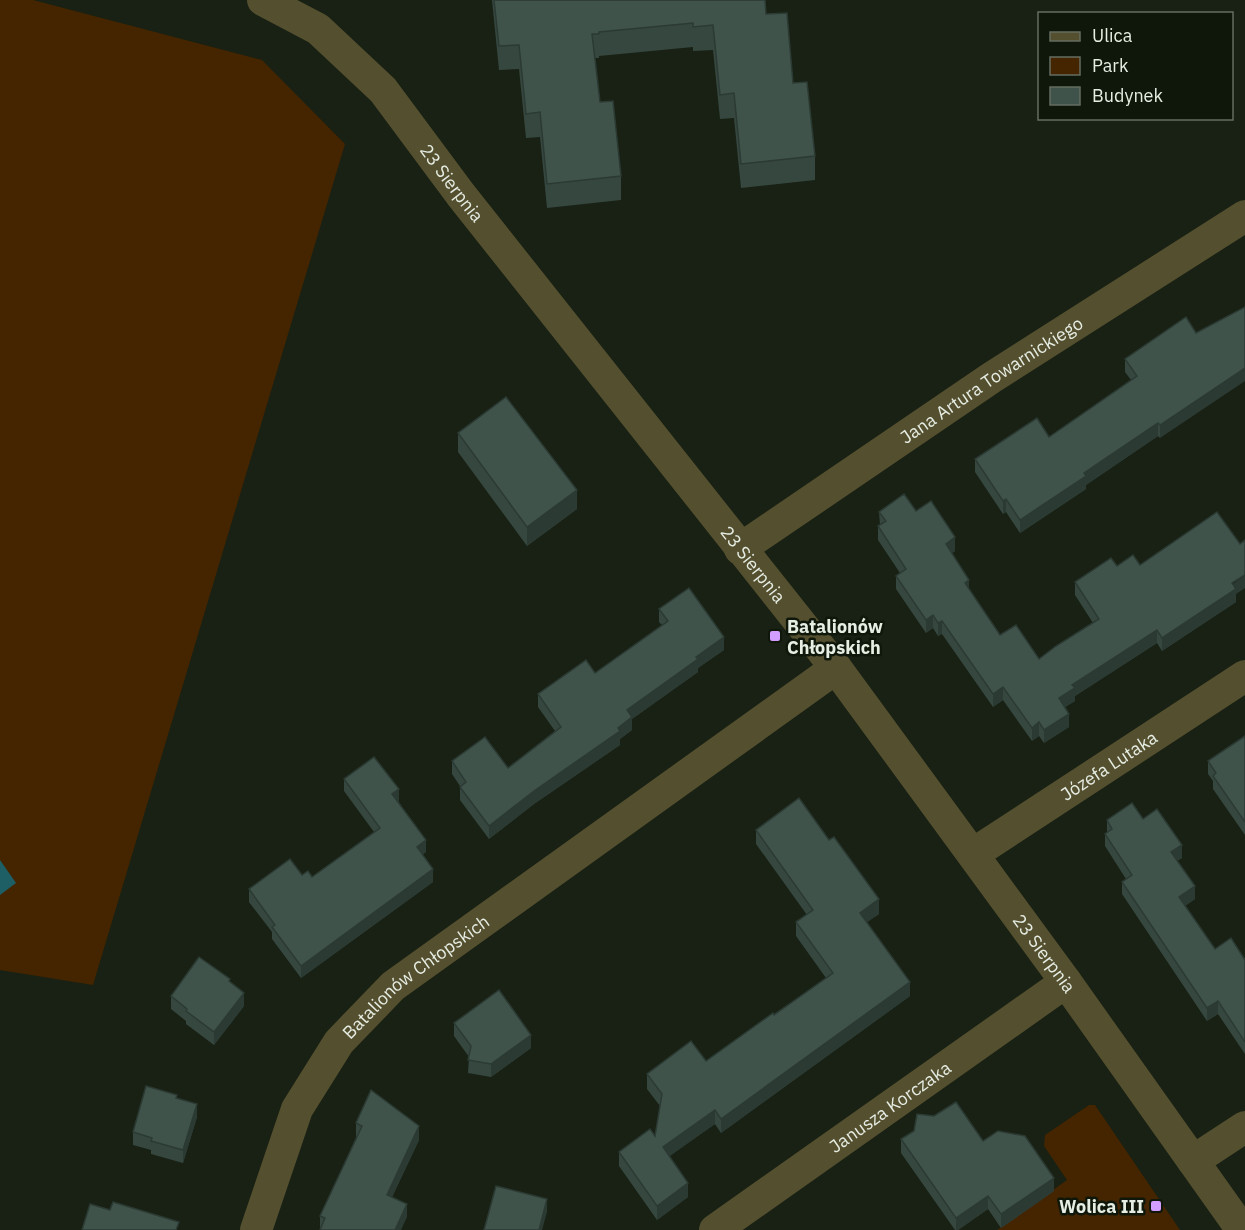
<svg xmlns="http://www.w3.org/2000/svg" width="1245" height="1230" viewBox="0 0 1245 1230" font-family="'IBM Plex Sans',sans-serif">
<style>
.green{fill:#442500}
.water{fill:#1d5f65}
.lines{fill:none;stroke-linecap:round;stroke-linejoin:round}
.minor{stroke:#544f2f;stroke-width:32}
.wall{fill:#364740}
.shaded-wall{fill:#2c3a34}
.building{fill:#3f534b;stroke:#2c3a34;stroke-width:1.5}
.poi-dot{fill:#d19dfe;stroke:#0f170a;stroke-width:2}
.labels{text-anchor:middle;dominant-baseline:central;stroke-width:5;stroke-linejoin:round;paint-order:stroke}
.street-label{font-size:18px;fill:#e6ede3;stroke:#0f170a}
.poi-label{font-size:18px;font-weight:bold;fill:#e6ede3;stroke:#0f170a;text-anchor:start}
</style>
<rect width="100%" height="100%" fill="#182113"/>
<g class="green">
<polygon points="0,0 33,0 262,60 345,144 93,985 0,970"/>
<polygon points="1089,1105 1095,1105 1180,1230 997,1230 1067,1180 1044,1146 1045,1135"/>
</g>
<polygon class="water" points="0,860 16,883 0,895"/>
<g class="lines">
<g class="minor">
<path id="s1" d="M 263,0 L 318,29 L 383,90 L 461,195 L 836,668 L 1066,982 L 1242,1230"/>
<path id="s2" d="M 740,549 L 991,378 L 1245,216"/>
<path id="s3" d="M 973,854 L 1245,676"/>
<polyline points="1193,1161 1245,1127"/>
<path id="s4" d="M 256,1230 L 297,1109 L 339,1042 L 393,986 L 836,668"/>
<path id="s5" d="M 715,1230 L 1066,982"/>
</g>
</g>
<g class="wall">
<polygon points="492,0 765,0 766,14 793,83 815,156 815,180 741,188 734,118 720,119 713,50 693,51 693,47 599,56 599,58 595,58 600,102 621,176 621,200 547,208 540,137 526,138 519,69 499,70"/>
<polygon points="1186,317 1160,438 1158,436 1086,485 1086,489 1020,533 1006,512 1003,514 975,472 975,459 1049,437 1131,380 1125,372 1125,359"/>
<polygon points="458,433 577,509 527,546 458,452"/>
<polygon points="916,511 955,551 952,553 969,589 1000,635 1039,659 1093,623 1075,595 1075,582 1117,566 1140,565 1236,594 1236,602 1162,651 1157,643 1075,696 1075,701 1065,707 1069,727 1044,743 1039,736 1032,741 1003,700 993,707 942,634 938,636 933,628 926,633 896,589 896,576 900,573 878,540 878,526 880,525 879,512"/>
<polygon points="659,609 724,650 698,668 698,672 632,719 632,730 620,739 620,745 534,804 489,839 460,800 460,786 452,774 452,761 508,768 555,731 538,707 538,694 595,673 662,625 659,622"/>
<polygon points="1245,736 1245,835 1213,789 1213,781 1208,774 1208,761"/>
<polygon points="344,779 399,802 426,852 422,855 433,882 301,978 272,939 272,932 249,902 249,889 302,875 312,877 374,832 344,791"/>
<polygon points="1143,819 1182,858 1177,861 1195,899 1185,906 1215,949 1245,960 1245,1054 1218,1014 1207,1021 1122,894 1122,882 1126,879 1105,846 1105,834 1107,832 1107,820"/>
<polygon points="756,830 879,914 867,922 910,996 721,1133 715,1124 669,1156 688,1197 657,1220 619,1166 619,1152 655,1136 660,1106 647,1089 647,1074 706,1061 826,978 796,936 796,922 807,915 756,844"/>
<polygon points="230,982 244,1006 214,1045 186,1024 186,1021 171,1009 171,996"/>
<polygon points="454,1023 531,1048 491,1077 468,1073 469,1057 454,1036"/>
<polygon points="177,1098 197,1117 183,1163 151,1154 151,1150 133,1145 133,1132"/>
<polygon points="356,1123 419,1140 392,1197 407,1217 320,1229 320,1216 357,1137 356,1137"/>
<polygon points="901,1139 983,1141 1054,1191 1001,1228 988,1209 958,1230 955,1230 901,1153"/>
</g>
<g class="shaded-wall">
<polygon points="1245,368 1245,381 1160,438 1160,425"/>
<polygon points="1158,423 1158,436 1086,485 1086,489 1020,533 1020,520 1084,473"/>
<polygon points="577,490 577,509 527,546 527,527"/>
<polygon points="1006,499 1006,512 1003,514 1003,501"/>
<polygon points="955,537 955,551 946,557 946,544"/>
<polygon points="1245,575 1245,588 1236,594 1236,602 1162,651 1162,638"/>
<polygon points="969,580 969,593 965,583"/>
<polygon points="933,615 933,628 926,633 926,620"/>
<polygon points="942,621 942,634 938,636 938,623"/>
<polygon points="1157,630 1157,643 1075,696 1075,701 1059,711 1059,698 1072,685"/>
<polygon points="724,637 724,650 698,668 698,672 632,719 632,730 620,739 620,745 534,804 489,839 489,826 618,728 627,710 696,657"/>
<polygon points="1003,687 1003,700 993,707 993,694"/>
<polygon points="1069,714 1069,727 1044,743 1044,730"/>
<polygon points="1039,722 1039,736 1032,741 1032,728"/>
<polygon points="399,789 399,802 392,806 392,794"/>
<polygon points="426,840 426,852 417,859 417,847"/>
<polygon points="1182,845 1182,858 1171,864 1171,852"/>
<polygon points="433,869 433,882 301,978 301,966"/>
<polygon points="1195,886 1195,899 1179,910 1179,897"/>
<polygon points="879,899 879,914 860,927 860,913"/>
<polygon points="910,982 910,996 721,1133 721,1119"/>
<polygon points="244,993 244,1006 214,1045 214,1032"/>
<polygon points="1218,1001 1218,1014 1207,1021 1207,1008"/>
<polygon points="531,1035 531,1048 491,1077 491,1064"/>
<polygon points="197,1104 197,1117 183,1163 183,1150"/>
<polygon points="715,1110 715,1124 663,1161 663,1147"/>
<polygon points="419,1126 419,1140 387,1208 387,1195"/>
<polygon points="1054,1178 1054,1191 1001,1228 1001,1214"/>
<polygon points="688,1183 688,1197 657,1220 657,1206"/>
<polygon points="988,1196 988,1209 958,1230 956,1230 956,1218"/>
<polygon points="547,1199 547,1212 542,1230 539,1230"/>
<polygon points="407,1204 407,1217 401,1230 395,1230"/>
</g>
<g class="building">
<polygon points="494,0 765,0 766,14 787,13 793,83 807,82 815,156 741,164 734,93 720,95 713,25 693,27 693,23 599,32 599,34 592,34 600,102 613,101 621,176 547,184 540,112 526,114 519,45 499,46"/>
<polygon points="1245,307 1245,368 1160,425 1158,423 1084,473 1086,476 1020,520 1006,499 1003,501 975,459 1037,418 1049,437 1137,376 1125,359 1186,317 1196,333"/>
<polygon points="506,397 577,490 527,527 458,433"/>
<polygon points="904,494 916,511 931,501 955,537 946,544 969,580 965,583 1000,635 1016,625 1039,659 1056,646 1099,619 1075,582 1111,558 1117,566 1133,555 1140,565 1217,512 1240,544 1245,540 1245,575 1232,583 1236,589 1162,638 1157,630 1072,685 1075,688 1059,698 1069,714 1044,730 1039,722 1032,728 1003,687 993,694 942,621 938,623 933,615 926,620 896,576 906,569 878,526 886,521 879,512"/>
<polygon points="689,588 724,637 696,657 698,659 627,710 632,717 618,728 620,731 534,791 489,826 460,787 466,782 452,761 485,737 508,768 561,727 538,694 586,660 595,673 668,621 659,609"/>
<polygon points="1245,736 1245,822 1213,776 1216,773 1208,761"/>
<polygon points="374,757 399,789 392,794 426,840 417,847 433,869 301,966 272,927 275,925 249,889 290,859 302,875 308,871 312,877 380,828 344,779"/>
<polygon points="799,798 829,840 834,837 879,899 860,913 910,982 721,1119 715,1110 663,1147 688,1183 657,1206 619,1152 650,1129 655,1136 662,1094 647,1074 691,1041 706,1061 773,1013 774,1015 833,973 796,922 813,910 756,830"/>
<polygon points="1132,803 1143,819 1157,809 1182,845 1171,852 1195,886 1179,897 1215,949 1231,938 1245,960 1245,1042 1218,1001 1207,1008 1122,882 1132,875 1105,834 1112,829 1107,820"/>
<polygon points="199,957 230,979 229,981 244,993 214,1032 186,1011 187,1009 171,996"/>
<polygon points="499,990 531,1035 491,1064 468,1060 471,1046 454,1023"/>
<polygon points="146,1086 177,1095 176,1098 197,1104 183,1150 151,1141 152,1138 133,1132"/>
<polygon points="371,1090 419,1126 387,1195 407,1204 395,1230 320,1230 325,1218 320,1216 362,1126 356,1123"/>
<polygon points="956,1102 983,1141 998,1131 1025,1136 1054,1178 1001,1214 988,1196 956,1218 901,1139 914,1131 917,1114 934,1116"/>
<polygon points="496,1186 547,1199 539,1230 484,1230"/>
<polygon points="113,1202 179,1222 176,1230 82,1230 90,1204 110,1210"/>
</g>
<g class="poi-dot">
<rect x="769" y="630" width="12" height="12" rx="3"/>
<rect x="1150" y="1200" width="12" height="12" rx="3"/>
</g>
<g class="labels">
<g class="street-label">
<text stroke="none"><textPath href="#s1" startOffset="267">23 Sierpnia</textPath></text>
<text stroke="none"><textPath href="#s2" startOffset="303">Jana Artura Towarnickiego</textPath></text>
<text stroke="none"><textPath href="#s1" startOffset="753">23 Sierpnia</textPath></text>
<text stroke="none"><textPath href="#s3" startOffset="162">Józefa Lutaka</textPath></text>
<text stroke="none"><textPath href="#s1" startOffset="1239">23 Sierpnia</textPath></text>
<text stroke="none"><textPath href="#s4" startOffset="308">Batalionów Chłopskich</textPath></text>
<text stroke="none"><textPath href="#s5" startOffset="214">Janusza Korczaka</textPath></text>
</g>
<g class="poi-label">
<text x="787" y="626">Batalionów<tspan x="787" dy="21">Chłopskich</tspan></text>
<text x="1144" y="1206" text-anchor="end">Wolica III</text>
</g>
</g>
<rect x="1038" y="12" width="195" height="108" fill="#0f170a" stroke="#656d61" stroke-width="1.5"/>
<rect x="1050" y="32" width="30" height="9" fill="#544f2f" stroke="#656d61" stroke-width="1.5"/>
<text x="1092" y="42" font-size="18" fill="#e6ede3">Ulica</text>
<rect x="1050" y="57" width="30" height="18" fill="#442500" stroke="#656d61" stroke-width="1.5"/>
<text x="1092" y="72" font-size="18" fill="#e6ede3">Park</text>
<rect x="1050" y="87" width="30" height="18" fill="#3f534b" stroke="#656d61" stroke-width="1.5"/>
<text x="1092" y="102" font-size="18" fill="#e6ede3">Budynek</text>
</svg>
